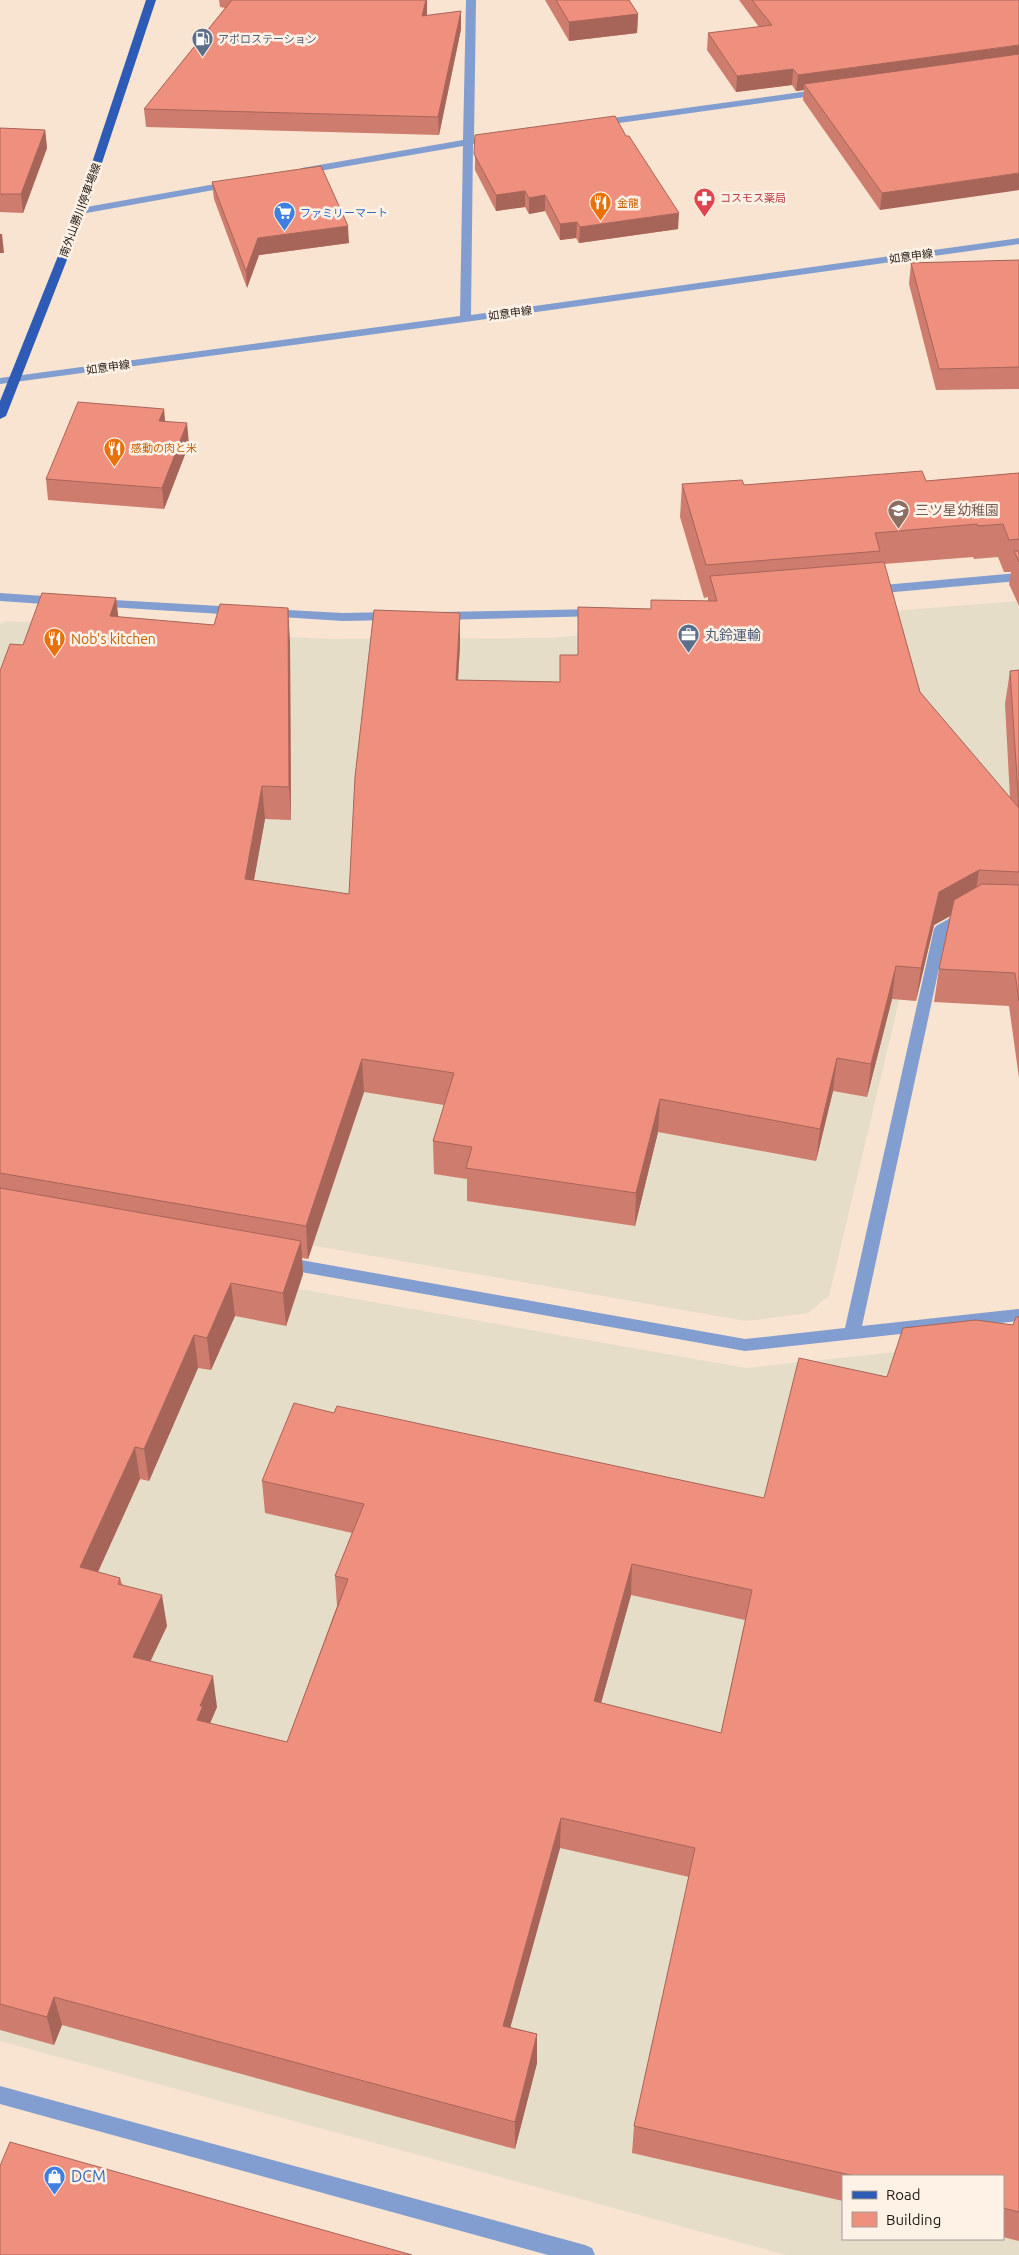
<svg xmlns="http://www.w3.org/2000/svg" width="1019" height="2255" viewBox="0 0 1019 2255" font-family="Ubuntu,'Noto Sans JP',sans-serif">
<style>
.industrial{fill:#e6ddc8;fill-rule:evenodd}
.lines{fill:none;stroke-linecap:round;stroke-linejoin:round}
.minor{fill:#829ed0;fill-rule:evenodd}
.major{fill:#2d5bb5;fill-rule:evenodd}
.wall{fill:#ce7c6d;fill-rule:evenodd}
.shaded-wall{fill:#a76559}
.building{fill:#ef907f;stroke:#a76559;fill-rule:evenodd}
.labels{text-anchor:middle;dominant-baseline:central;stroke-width:5;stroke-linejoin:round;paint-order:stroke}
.far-service-label{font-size:11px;fill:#4e5e75;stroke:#fef2e7;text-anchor:start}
.far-health-label{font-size:11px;fill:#be3a42;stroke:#fef2e7;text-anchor:start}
.far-food-label{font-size:11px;fill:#c56008;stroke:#fef2e7;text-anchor:start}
.far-street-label{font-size:11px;fill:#1f1812;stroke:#fef2e7}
.far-shop-label{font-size:11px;fill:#366cbe;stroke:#fef2e7;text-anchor:start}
.education-label{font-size:14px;fill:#785e54;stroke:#fef2e7;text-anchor:start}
.service-label{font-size:14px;fill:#4e5e75;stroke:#fef2e7;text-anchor:start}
.food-label{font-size:14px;fill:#c56008;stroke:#fef2e7;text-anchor:start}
.near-shop-label{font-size:16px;fill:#366cbe;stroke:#fef2e7;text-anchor:start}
</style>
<rect width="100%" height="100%" fill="#f8e4d0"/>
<g class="industrial">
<polygon points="1019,601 1019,896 925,891 829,1296 808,1313 746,1321 0,1191 0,624 6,621 327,639 548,638"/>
<path d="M 0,1236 L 746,1368 L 1019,1339 L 1019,2255 L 786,2255 L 0,2041 ZM 843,2176 L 1003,2176 L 1003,2239 L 843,2239 Z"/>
</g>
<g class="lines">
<g class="minor">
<polygon points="466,0 476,0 474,138 493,135 498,138 497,140 473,144 471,315 1019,238 1019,244 465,322 0,384 0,378 460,316 463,146 302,174 297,171 302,168 463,140"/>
<polygon points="823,89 828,92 827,94 598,126 593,123 598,120"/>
<polygon points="232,181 237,184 236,186 81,214 76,211 81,208"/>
<polygon points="1019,573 1019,581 872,594 866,590 872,586"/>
<polygon points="0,593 58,597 64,601 58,605 0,601"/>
<polygon points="96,599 238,607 244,611 238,615 92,606 90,603 92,600"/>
<polygon points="269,609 343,613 393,612 399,616 393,620 343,621 265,616 263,613"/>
<polygon points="598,609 604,613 602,616 441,620 435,616 441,612"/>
<polygon points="966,909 971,911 973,914 971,917 947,931 862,1326 1019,1309 1019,1321 745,1351 284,1269 278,1267 276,1263 278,1259 284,1257 745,1339 845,1328 934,929 936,926"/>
<polygon points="0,2086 585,2245 592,2248 595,2255 548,2255 0,2104"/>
</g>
<polygon class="major" points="146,0 156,0 86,211 6,416 0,419 0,401 76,211"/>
</g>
<g class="wall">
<polygon points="219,0 427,0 427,16 461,11 461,29 439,135 146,127 144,109 225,8 220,7"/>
<polygon points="545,0 629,0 638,14 637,33 569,41"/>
<polygon points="739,0 1019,0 880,210 803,100 804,90 796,91 792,85 736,92 707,50 708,33 759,27"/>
<polygon points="0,128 45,130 47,148 23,213 0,212"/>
<polygon points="475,135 678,229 579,243 576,238 560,240 545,211 529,214 525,207 496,211 475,170"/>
<polygon points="212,182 349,243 259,255 247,288 214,199"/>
<polygon points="1019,260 1019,389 936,390 909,284 911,263"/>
<polygon points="165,422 189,444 164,509 48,500 46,479"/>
<path d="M 1019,473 L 1019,606 L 1009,584 L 1011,572 L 1004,572 L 998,557 L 974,559 L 973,557 L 884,564 L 920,692 L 1010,798 L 1005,704 L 1010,671 L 1019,670 L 1019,1078 L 1009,1006 L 934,1002 L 939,969 L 950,916 L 934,925 L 916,1001 L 892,999 L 867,1097 L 833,1091 L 816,1161 L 658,1132 L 635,1226 L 467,1201 L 467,1179 L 434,1174 L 433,1141 L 444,1105 L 364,1092 L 308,1259 L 302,1258 L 303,1274 L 286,1326 L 235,1316 L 211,1370 L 198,1368 L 149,1481 L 140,1479 L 98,1572 L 120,1578 L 122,1584 L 167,1626 L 150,1661 L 217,1707 L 210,1723 L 287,1742 L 337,1606 L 335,1576 L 352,1533 L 265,1513 L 262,1481 L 334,1413 L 764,1498 L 887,1377 L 1013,1325 L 1019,1317 L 1019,2241 L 1003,2237 L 1003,2176 L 843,2176 L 843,2201 L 632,2153 L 634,2126 L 689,1877 L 560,1848 L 510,2027 L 537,2034 L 537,2063 L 515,2149 L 62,2025 L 54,2045 L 0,2030 L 0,671 L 23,645 L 116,598 L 118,617 L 290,641 L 291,820 L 265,819 L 254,880 L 349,894 L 460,645 L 458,680 L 560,682 L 578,655 L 578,607 L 651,609 L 651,600 L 708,601 L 708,597 L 704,598 L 680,517 L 682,484 L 744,485 L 926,481 ZM 631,1595 L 745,1620 L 721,1733 L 601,1703 Z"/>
</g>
<g class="shaded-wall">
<polygon points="426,0 427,0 427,12 423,34 422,16"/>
<polygon points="461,11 461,29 439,135 438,117"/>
<polygon points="638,14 637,33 569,41 569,22"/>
<polygon points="1019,45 1019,61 804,84 804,90 796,91 798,75"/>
<polygon points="793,69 792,85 736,92 737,76"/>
<polygon points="45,130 47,148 23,213 21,194"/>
<polygon points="1019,173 1019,190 880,210 882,193"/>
<polygon points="525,191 525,207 496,211 496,195"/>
<polygon points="545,195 545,211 529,214 529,198"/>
<polygon points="679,213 678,229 579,243 580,227"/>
<polygon points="577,222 576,238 560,240 560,224"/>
<polygon points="348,226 349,243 259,255 247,288 246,271 258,238"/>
<polygon points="0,234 2,234 4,253 0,253"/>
<polygon points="164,409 166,430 159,421"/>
<polygon points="187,423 189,444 164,509 162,488"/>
<polygon points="116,598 120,631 110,616"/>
<polygon points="288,608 290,641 291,820 289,787"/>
<polygon points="460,613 460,645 456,713 456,680"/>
<polygon points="262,786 265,819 248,912 245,879"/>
<polygon points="979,870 974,903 934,925 916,1001 921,968 939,892"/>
<polygon points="896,966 892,999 867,1097 871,1064"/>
<polygon points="837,1058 833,1091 816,1161 820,1129"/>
<polygon points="362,1059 364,1092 308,1259 306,1226"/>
<polygon points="660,1099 658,1132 635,1226 636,1193"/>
<polygon points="301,1241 303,1274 286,1326 283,1293"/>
<polygon points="231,1283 235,1316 211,1370 207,1338"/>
<polygon points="194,1335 198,1368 149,1481 144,1449"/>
<polygon points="135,1447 140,1479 86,1598 80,1567"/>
<polygon points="632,1564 631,1595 593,1732 594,1701"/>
<polygon points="162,1595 167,1626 138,1688 133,1657"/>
<polygon points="213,1676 217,1707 206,1733 197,1720 200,1706"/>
<polygon points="561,1818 560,1848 503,2054 503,2026"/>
<polygon points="54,1997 62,2025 54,2045 47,2017"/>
<polygon points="537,2034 537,2063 515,2149 515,2122"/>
</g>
<g class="building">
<polygon points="232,0 426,0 422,16 461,11 438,117 144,109"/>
<polygon points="556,0 629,0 638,14 569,22"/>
<polygon points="752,0 1019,0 1019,45 798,75 793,69 737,76 708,33 772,25"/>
<polygon points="1019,54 1019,173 882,193 804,84"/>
<polygon points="615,116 626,136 629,136 679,213 580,227 577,222 560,224 545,195 529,198 525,191 496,195 474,154 475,135"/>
<polygon points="0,128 45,130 21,194 0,194"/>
<polygon points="321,166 348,226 258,238 246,271 212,182"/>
<polygon points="1019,260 1019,367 939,369 911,263"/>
<polygon points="78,402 164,409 159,421 187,423 162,488 46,479"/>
<polygon points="922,471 926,481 1019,473 1019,539 1009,540 1003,524 978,526 977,524 875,533 880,551 706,565 682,484 742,480 744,485"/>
<polygon points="1014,551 1019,551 1019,562"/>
<polygon points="884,562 920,692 1019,808 1010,671 1019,670 1019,872 979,870 939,892 921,968 896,966 871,1064 837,1058 820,1129 660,1099 636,1193 466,1168 472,1147 433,1141 454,1073 362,1059 306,1226 0,1173 0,671 10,644 23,645 42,593 116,598 110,616 214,625 220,604 288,608 289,787 262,786 245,879 349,894 355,777 374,610 460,613 456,680 560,682 560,655 578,655 578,607 651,609 651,600 717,601 710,576"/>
<polygon points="982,884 1019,885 1019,1001 1015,973 939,969 954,900"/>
<path d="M 0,1188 L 301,1241 L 283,1293 L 231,1283 L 207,1338 L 194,1335 L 144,1449 L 135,1447 L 80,1567 L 120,1578 L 118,1584 L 162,1595 L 133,1657 L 213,1676 L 200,1706 L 203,1706 L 197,1720 L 287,1742 L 348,1579 L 335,1576 L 364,1504 L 262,1481 L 294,1403 L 334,1413 L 337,1406 L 764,1498 L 799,1358 L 887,1377 L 903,1328 L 976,1320 L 1013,1325 L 1016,1317 L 1019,1317 L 1019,2212 L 1003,2208 L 1003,2176 L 855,2176 L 634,2126 L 695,1848 L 561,1818 L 503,2026 L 537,2034 L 515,2122 L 54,1997 L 47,2017 L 0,2004 ZM 632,1564 L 752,1590 L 721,1733 L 594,1701 Z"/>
<polygon points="10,2142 412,2255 0,2255 0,2166"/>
</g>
<defs>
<symbol id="fuel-pin" viewBox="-11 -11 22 30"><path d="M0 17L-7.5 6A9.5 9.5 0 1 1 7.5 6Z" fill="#5c6f8a" stroke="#fef2e7"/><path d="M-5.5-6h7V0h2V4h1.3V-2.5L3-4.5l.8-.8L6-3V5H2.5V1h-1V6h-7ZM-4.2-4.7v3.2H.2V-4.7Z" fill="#fff"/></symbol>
<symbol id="pharmacy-pin" viewBox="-11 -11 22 30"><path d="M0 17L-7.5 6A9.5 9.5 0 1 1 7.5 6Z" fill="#e0444e" stroke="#fef2e7"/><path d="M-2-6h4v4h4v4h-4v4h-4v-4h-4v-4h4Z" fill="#fff"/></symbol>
<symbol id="restaurant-pin" viewBox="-11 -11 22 30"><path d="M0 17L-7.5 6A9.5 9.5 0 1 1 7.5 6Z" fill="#e8710a" stroke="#fef2e7"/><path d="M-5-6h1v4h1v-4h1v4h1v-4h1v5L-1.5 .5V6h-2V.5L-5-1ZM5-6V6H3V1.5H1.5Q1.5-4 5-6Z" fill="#fff"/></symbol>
<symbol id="supermarket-pin" viewBox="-11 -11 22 30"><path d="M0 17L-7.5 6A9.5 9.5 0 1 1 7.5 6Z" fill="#3f7fe0" stroke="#fef2e7"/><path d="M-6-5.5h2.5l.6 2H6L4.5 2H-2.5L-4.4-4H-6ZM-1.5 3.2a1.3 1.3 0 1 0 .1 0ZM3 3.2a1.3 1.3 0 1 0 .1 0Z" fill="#fff"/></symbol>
<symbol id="school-pin" viewBox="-11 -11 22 30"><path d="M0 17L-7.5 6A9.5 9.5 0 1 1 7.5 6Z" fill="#8d6e63" stroke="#fef2e7"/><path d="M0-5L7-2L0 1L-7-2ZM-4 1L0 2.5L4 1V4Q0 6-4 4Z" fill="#fff"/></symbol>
<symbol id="office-pin" viewBox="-11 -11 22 30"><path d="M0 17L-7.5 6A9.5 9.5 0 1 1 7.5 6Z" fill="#5c6f8a" stroke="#fef2e7"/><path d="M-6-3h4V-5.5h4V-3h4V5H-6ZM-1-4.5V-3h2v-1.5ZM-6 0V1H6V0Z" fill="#fff"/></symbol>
<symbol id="shop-pin" viewBox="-11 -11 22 30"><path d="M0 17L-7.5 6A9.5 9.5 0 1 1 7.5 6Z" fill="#3f7fe0" stroke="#fef2e7"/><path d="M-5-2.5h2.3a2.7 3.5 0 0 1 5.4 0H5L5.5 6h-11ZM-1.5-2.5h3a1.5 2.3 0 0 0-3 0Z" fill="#fff"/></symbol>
</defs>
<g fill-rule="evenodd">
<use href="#fuel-pin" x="190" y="26" width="25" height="34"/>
<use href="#pharmacy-pin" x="692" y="186" width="25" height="34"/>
<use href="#restaurant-pin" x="588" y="190" width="25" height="34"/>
<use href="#supermarket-pin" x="272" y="200" width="25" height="34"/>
<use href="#restaurant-pin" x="102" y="436" width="25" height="34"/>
<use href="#school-pin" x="886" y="498" width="25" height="34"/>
<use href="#office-pin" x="676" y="622" width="25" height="34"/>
<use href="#restaurant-pin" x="42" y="626" width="25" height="34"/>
<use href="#shop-pin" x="42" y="2164" width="25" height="34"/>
</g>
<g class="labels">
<g class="far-service-label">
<text x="218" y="39">アポロステーション</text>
</g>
<g class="far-health-label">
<text x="720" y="198">コスモス薬局</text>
</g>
<g class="far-food-label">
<text x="617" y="203">金龍</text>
<text x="131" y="448">感動の肉と米</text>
</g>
<g class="far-street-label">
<text transform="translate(80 210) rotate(-70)">南外山勝川停車場線</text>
<text transform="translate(911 256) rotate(-8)">如意申線</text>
<text transform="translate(510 313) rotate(-8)">如意申線</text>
<text transform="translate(108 367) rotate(-8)">如意申線</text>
</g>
<g class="far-shop-label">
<text x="300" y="213">ファミリーマート</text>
</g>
<g class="education-label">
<text x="915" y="510">三ツ星幼稚園</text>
</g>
<g class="service-label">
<text x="705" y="635">丸鈴運輸</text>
</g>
<g class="food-label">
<text x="71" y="639">Nob's kitchen</text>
</g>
<g class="near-shop-label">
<text x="71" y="2176">DCM</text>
</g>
</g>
<rect x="842" y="2175" width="162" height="65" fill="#fef2e7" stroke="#a59b92"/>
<rect x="852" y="2191" width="25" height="8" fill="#2d5bb5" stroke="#a59b92"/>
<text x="886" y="2200" font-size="15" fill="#1f1812">Road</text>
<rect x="852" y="2212" width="25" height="15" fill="#ef907f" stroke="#a59b92"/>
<text x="886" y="2225" font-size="15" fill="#1f1812">Building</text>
</svg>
